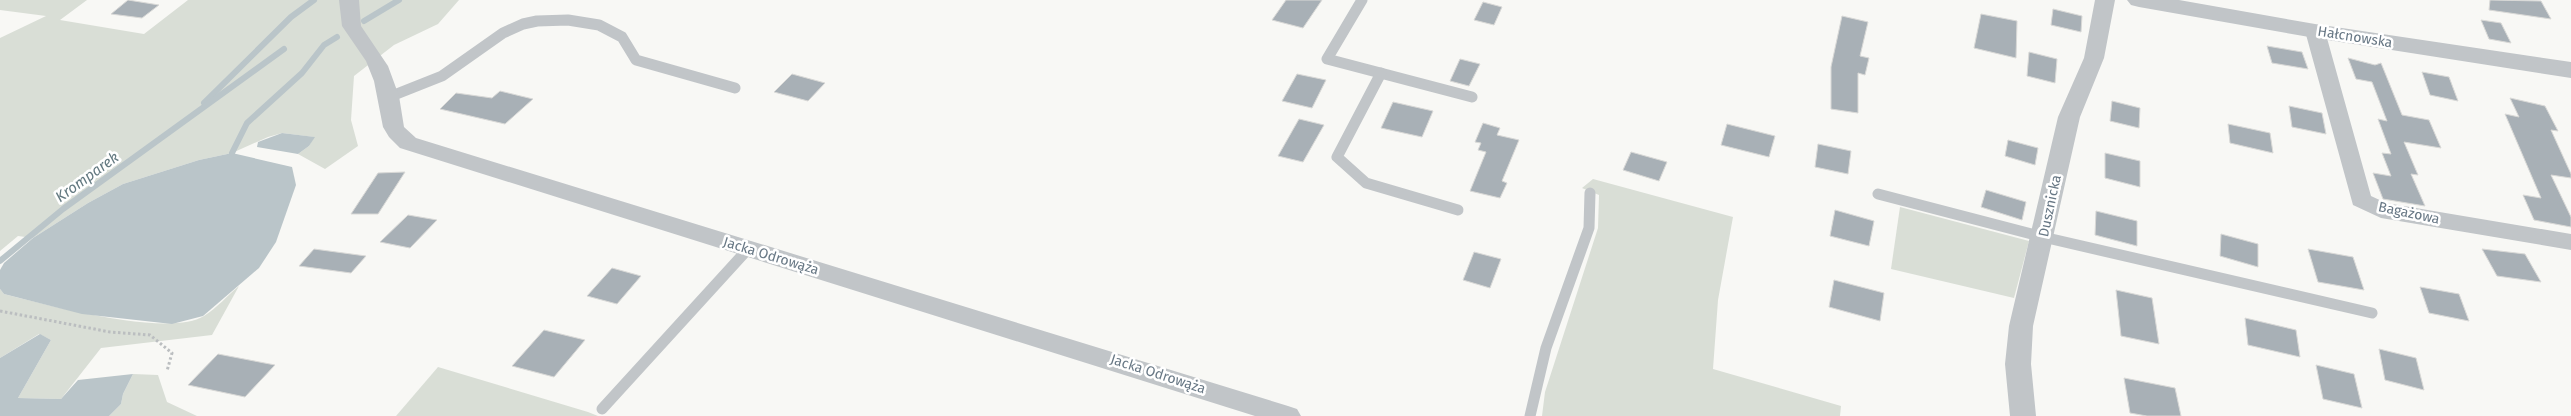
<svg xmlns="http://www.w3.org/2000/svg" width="2571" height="416" viewBox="0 0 2571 416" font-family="'Fira Sans',sans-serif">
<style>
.green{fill:#d9ded6}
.water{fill:#bac5c9}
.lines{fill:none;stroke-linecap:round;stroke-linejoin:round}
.stream{stroke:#bac5c9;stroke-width:6}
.building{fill:#a8b0b6;stroke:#d9d9d7}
.path{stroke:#bbbec0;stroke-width:3;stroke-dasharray:2.5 2.5;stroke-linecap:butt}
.service{stroke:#c1c5c8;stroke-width:11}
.minor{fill:#c1c5c8;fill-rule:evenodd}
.tertiary{fill:#c1c5c8;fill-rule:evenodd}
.labels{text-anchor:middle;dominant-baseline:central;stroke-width:5;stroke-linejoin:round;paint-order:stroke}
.street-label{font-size:14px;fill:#687885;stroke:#fff}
.water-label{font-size:15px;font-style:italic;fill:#637980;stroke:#fff}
</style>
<rect width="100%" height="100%" fill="#f8f8f5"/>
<g class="green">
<polygon points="0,0 87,0 60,20 144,34 188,0 459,0 438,24 394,45 354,76 351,120 358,146 325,169 298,154 309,146 314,137 282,133 268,137 232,153 199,160 123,184 88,203 33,238 18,236 0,251 0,38 46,16 0,10"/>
<polygon points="1593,179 1733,217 1718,300 1713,369 1841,406 1840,416 1542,416 1545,392 1598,228 1599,195 1582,188"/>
<polygon points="1900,207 2029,241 2014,298 1891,269"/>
<path d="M 239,286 L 212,335 L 101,348 L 61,399 L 18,398 L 51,340 L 39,334 L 0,358 L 0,289 L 4,294 C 47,305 168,338 204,316 C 217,308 228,295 239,286 Z"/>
<polygon points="438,367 588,412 598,416 396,416"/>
<polygon points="133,374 158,375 167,402 197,416 109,416 121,404 123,394"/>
</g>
<g class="water">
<polygon points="282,133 315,137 309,146 298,154 257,147 258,142"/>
<polygon points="232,153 292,167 296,185 276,242 259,268 203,316 172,324 82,314 4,294 0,289 0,270 4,263 33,238 88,203 123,184 199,160"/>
<polygon points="40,334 51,340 18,398 61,399 78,380 133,374 123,394 121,404 109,416 0,416 0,358"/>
</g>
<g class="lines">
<g class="stream">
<polyline points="364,21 399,0"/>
<polyline points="204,103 291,17 314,0"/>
<polyline points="232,153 247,123 302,73 324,45 337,37"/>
<polyline points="0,261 63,209 284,49"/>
</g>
</g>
<g class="building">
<polygon points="128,0 159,5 142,18 111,14"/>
<polygon points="1286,0 1322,0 1303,28 1272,20"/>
<polygon points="2490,0 2541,1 2551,19 2489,10"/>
<polygon points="1483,2 1502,7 1494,25 1474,20"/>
<polygon points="2053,9 2082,16 2081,32 2051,25"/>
<polygon points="1981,14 2017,21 2016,58 1974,48"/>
<polygon points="1842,16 1868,22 1860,56 1869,58 1865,75 1858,73 1858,113 1831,109 1831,67"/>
<polygon points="2481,20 2501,23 2511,43 2489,39"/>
<polygon points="2267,46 2302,52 2308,69 2272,63"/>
<polygon points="2029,52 2057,59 2055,83 2027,76"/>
<polygon points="2348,58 2375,65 2381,63 2402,115 2429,120 2441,148 2404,142 2418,175 2411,174 2425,206 2383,199 2373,173 2391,176 2382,153 2391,154 2378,119 2387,121 2372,82 2356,79"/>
<polygon points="1460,59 1480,64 1469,86 1450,81"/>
<polygon points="2422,72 2449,77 2458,101 2430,95"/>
<polygon points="792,74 825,83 808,101 774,92"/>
<polygon points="1297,74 1326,80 1312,108 1282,101"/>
<polygon points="500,91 533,99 505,124 440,109 456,93 492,98"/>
<polygon points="2510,98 2545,106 2558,131 2551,130 2571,174 2571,178 2551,175 2571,217 2571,227 2534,220 2523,195 2541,198 2505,114 2519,117"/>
<polygon points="2112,101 2140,108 2139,128 2110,121"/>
<polygon points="1393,102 1433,111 1422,137 1381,128"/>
<polygon points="2289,106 2322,113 2326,134 2292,127"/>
<polygon points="1299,119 1324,125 1303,162 1278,156"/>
<polygon points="1483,123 1500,128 1497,135 1519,140 1502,181 1507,183 1500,198 1470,191 1486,152 1478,150 1481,143 1475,142"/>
<polygon points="1727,124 1775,136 1769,157 1721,145"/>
<polygon points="2228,124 2270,133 2273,153 2230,143"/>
<polygon points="2008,140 2038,148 2035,165 2005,156"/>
<polygon points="1818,144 1851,151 1848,174 1815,167"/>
<polygon points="1631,152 1667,162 1659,181 1623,170"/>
<polygon points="2105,153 2140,161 2140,187 2105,178"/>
<polygon points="405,172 378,214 351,214 378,173"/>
<polygon points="1986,190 2026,202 2022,220 1981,207"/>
<polygon points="1835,210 1874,221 1869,246 1830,236"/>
<polygon points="2096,211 2137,221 2137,246 2095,235"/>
<polygon points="408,215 437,220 410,248 380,242"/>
<polygon points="2221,234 2258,244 2258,267 2220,256"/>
<polygon points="314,249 366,256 351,273 299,266"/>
<polygon points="2308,249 2353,257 2364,290 2318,282"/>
<polygon points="2482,249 2525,254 2541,282 2497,276"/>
<polygon points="1474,252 1501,259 1490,288 1463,280"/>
<polygon points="612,268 641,276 617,304 587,296"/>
<polygon points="1834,280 1884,293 1880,321 1829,307"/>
<polygon points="2420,287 2459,294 2469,321 2429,313"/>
<polygon points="2116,290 2152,298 2159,344 2121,336"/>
<polygon points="2245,318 2296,330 2300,357 2248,345"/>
<polygon points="544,330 585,340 554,377 512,366"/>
<polygon points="2379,349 2416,358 2424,390 2385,380"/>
<polygon points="218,354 275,365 245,397 188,385"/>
<polygon points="2316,365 2354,374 2362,408 2323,399"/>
<polygon points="2124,378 2175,388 2181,416 2147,416 2130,413"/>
</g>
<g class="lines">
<polyline class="path" points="0,311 110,332 150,335 172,353 167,371"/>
<g class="service">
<polyline points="1362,0 1327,59 1472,97"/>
<polyline points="1381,73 1337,157 1366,183 1458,210"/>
<polyline points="389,97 442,76 503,33 523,24 537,21 568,20 599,25 622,37 636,60 735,88"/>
<polyline points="1878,194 2043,237 2372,313"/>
<polyline points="602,409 748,249"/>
<polyline points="1530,416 1546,348 1589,228 1590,193"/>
</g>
<g class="minor">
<polygon points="339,0 359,0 361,26 388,66 399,96 404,127 416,138 1288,406 1297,409 1301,416 1255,416 400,148 389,137 383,127 374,81 366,61 342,26"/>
<polygon points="2095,0 2115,0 2104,58 2080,117 2033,326 2031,364 2036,416 2010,416 2005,364 2009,326 2058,117 2084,58"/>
<polygon points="2315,25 2322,27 2325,31 2371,196 2386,203 2571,234 2571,250 2381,218 2353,205 2305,31 2308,27"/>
</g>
<polygon class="tertiary" points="2127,0 2179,0 2315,24 2571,62 2571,78 2315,38 2139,7 2131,5"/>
</g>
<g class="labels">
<g class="street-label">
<text transform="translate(2355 37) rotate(9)">Hałcnowska</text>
<text transform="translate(2050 206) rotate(-78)">Dusznicka</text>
<text transform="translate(2409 213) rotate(12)">Bagażowa</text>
<text transform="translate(771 256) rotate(17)">Jacka Odrowąża</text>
<text transform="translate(1158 374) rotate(18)">Jacka Odrowąża</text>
</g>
<g class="water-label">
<text transform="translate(87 177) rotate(-36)">Kromparek</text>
</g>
</g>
</svg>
